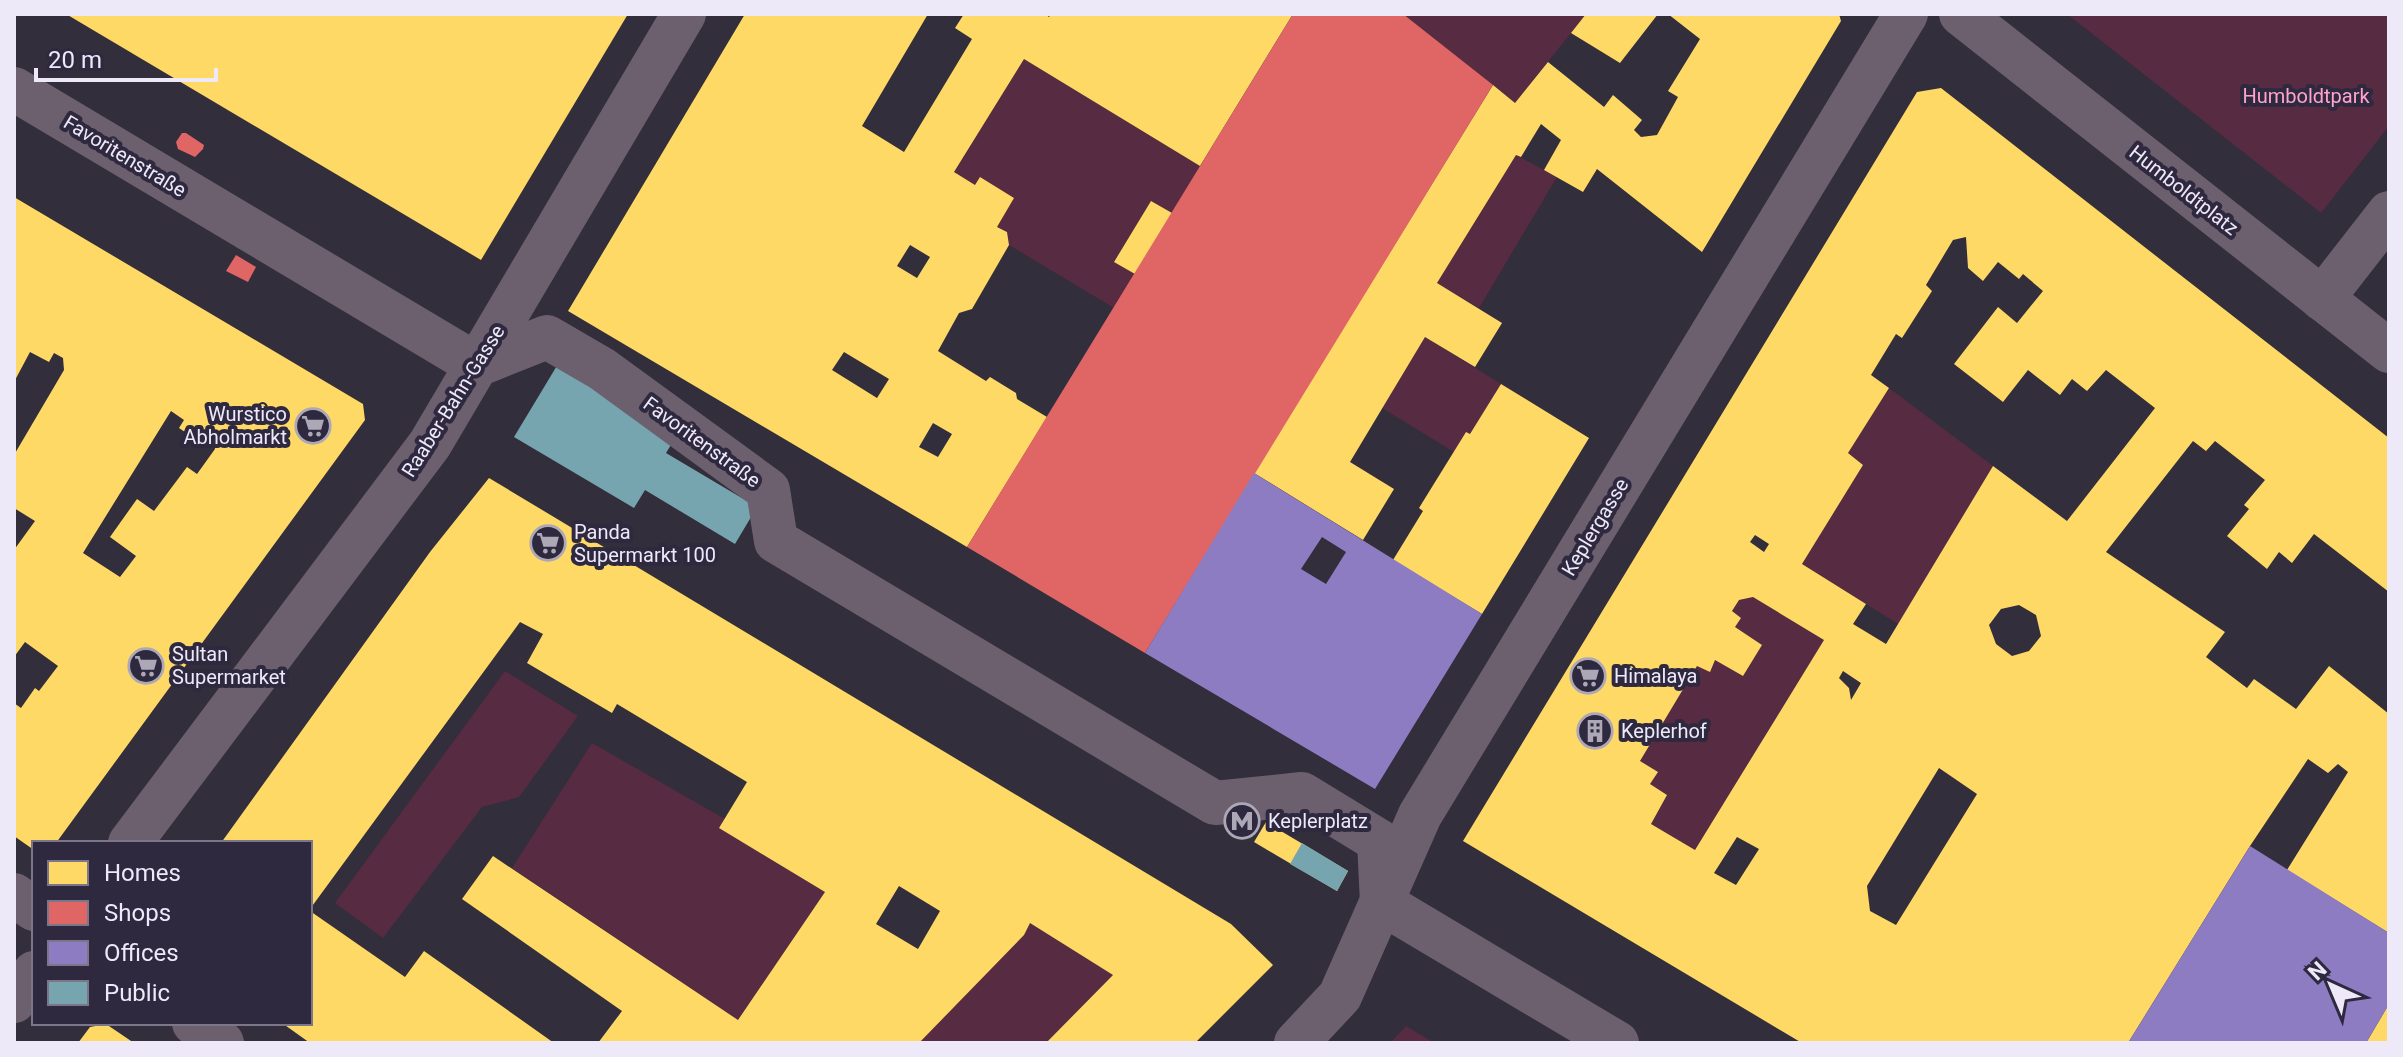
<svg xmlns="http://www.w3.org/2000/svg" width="2403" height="1057" viewBox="0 0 2403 1057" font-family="Roboto,sans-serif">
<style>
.green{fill:#572b41}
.homes{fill:#ffd966;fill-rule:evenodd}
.shops{fill:#e06666}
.offices{fill:#8e7cc3;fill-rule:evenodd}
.public{fill:#76a5af}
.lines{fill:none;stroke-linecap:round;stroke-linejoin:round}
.street{stroke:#6d606e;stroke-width:44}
.labels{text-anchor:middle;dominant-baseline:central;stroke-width:8;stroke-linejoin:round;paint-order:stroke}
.park-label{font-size:20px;fill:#ffa3cb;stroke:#2f2940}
.street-label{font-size:20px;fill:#ede9f9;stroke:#2f2940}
.poi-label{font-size:20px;fill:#ede9f9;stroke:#2f2940;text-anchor:start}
</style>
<rect width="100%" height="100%" fill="#322e3b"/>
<g class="green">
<polygon points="1403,14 1586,14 1515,103"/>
<polygon points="2067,14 2389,14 2389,126 2321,213"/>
<polygon points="1024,59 1200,166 1172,213 1151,201 1114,261 1135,274 1114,308 1009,245 1007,232 997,227 1014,198 981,178 975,185 954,172"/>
<polygon points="1516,155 1557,177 1479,308 1437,283"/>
<polygon points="1425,337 1501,384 1470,434 1466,432 1454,452 1382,408"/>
<polygon points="1889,388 1993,466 1898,624 1802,564 1863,465 1848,453"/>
<polygon points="1753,597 1824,640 1695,850 1651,824 1667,795 1650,784 1657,772 1640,761 1697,666 1715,660 1743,676 1762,645 1735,627 1740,618 1732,611 1739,600"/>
<polygon points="505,671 578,716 519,797 482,807 383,938 335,903"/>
<polygon points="592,743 725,819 719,828 825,892 738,1020 512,868"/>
<polygon points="1030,923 1113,975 1046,1043 919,1043"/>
<polygon points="1406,1026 1434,1043 1390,1043"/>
</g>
<g class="homes">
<polygon points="66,14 628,14 481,260"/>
<path d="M 745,14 L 928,14 L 862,126 L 904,152 L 972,39 L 955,28 L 964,14 L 1045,14 L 1049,17 L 1051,14 L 1293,14 L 1200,166 L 1024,59 L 954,172 L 975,185 L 980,177 L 1014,198 L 997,227 L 1007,232 L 1009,245 L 972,309 L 959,313 L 938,351 L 986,381 L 990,377 L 1016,393 L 1017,399 L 1047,417 L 967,547 L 568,311 ZM 910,245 L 930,257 L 917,278 L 897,266 ZM 844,352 L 889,379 L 877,398 L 832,370 ZM 933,423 L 952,434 L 938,457 L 919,447 Z"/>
<polygon points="1586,14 1658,14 1620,63 1571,33"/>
<polygon points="1668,14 1839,14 1841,21 1702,252 1597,169 1583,192 1544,170 1561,140 1541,124 1521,157 1516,155 1437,283 1502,323 1475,367 1425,337 1350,462 1394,489 1363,540 1254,473 1493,85 1515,103 1548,62 1604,107 1613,95 1642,120 1634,130 1641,137 1657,135 1678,97 1668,91 1700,39"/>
<path d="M 1941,88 L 2389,438 L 2389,592 L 2314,534 L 2292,563 L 2279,552 L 2267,569 L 2227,536 L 2249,509 L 2244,505 L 2265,480 L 2215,441 L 2206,451 L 2193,441 L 2106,552 L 2225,632 L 2206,657 L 2247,688 L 2254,679 L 2296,709 L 2329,666 L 2389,714 L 2389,933 L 2287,870 L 2348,772 L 2338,764 L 2328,773 L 2308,759 L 2250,846 L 2128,1043 L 1802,1043 L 1463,841 L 1917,92 ZM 1966,237 L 1968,268 L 1983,281 L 1998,262 L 2019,279 L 2023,274 L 2043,291 L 2017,323 L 1998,307 L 1954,364 L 2003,402 L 2028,370 L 2060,395 L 2072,379 L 2087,391 L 2106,370 L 2155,408 L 2067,521 L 1993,466 L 1886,644 L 1853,624 L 1866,604 L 1802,564 L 1863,465 L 1848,453 L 1889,388 L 1871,375 L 1896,334 L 1902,338 L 1932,291 L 1926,285 L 1953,240 ZM 1755,535 L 1769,544 L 1764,552 L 1750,542 ZM 1753,597 L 1824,640 L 1695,850 L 1651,824 L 1667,795 L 1650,784 L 1658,772 L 1640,761 L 1697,666 L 1710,672 L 1715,660 L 1743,676 L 1762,645 L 1735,627 L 1741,618 L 1732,611 L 1739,600 ZM 2019,605 L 2036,615 L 2041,636 L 2029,651 L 2012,656 L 1996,644 L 1989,625 L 2001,609 ZM 1843,671 L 1861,683 L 1851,700 L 1849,688 L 1839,678 ZM 1939,768 L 1977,794 L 1896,925 L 1870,911 L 1867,886 ZM 1737,837 L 1759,849 L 1736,885 L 1714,873 Z"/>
<path d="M 14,197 L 363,404 L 365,420 L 56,843 L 34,843 L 34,850 L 14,836 L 14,703 L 21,708 L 35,688 L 39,691 L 58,666 L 25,642 L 14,657 L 14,550 L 35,521 L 14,508 L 14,455 L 64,370 L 63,358 L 54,353 L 49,362 L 30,352 L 14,382 ZM 171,411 L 184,420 L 179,428 L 200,442 L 206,433 L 214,437 L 215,449 L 197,474 L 187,467 L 154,511 L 137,499 L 110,537 L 136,556 L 120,577 L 83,553 Z"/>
<polygon points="1151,201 1172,213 1135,274 1114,262"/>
<polygon points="1501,384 1589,438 1482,614 1393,560 1423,511 1419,508 1466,432 1470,434"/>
<path d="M 489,478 L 1231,924 L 1273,965 L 1195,1043 L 1046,1043 L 1113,975 L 1030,923 L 1024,935 L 919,1043 L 598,1043 L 622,1011 L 462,899 L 493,856 L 738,1020 L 825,892 L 719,828 L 747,782 L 617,704 L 612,713 L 527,663 L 543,634 L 520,622 L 310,909 L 310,843 L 221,843 L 430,552 ZM 899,886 L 940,911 L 918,949 L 876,924 Z"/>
<polygon points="1266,822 1348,871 1337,891 1254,842"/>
<polygon points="310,911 405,977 424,951 554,1043 310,1043 282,1023 310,1023"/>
<polygon points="2389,1004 2389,1043 2366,1043"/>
<polygon points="106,1024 134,1043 78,1043 90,1027"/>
</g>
<g class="shops">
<polygon points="1293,14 1403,14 1493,85 1145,653 967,547"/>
<polygon points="182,133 186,133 204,145 203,149 195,157 178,149 176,142"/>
<polygon points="236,255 256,267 248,282 226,271"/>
</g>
<g class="offices">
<path d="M 1254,473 L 1482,614 L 1375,789 L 1145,653 ZM 1322,537 L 1346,552 L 1326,584 L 1301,569 Z"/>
<polygon points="2250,846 2389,933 2389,1004 2366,1043 2128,1043"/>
</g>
<g class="public">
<polygon points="558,364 677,435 666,453 757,507 735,544 645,490 634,508 514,437"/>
<polygon points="1302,843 1348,871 1337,891 1290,864"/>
</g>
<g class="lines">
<g class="street">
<polyline points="1961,14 2389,351"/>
<polyline points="14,89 477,365 547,337 602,369 768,490 776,541 1215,803 1302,794 1379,841 1382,903"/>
<polyline points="2322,299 2389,213"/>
<polyline points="130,843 430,444 684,14"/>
<polyline points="14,895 34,909"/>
<polyline points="1382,903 1617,1043"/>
<polyline points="14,1001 34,973"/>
<polyline points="194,1023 222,1043"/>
<polyline points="1296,1043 1340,996 1420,815 1906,14"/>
</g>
</g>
<defs>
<symbol id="supermarket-ring" viewBox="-11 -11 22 22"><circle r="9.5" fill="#2f2940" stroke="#aca8b6" stroke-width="1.5"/><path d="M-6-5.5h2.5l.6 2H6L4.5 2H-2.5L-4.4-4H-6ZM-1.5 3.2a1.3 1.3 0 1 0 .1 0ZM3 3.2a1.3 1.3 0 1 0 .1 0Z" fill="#aca8b6"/></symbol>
<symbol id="building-ring" viewBox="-11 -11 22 22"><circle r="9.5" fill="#2f2940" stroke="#aca8b6" stroke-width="1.5"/><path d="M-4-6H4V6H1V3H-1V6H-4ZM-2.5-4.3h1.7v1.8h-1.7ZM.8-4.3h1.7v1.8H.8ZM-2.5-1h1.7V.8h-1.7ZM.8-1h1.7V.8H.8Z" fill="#aca8b6"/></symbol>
<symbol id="metro-ring" viewBox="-11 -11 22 22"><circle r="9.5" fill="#2f2940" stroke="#aca8b6" stroke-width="1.5"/><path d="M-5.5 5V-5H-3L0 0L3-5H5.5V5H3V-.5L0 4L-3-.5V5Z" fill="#aca8b6"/></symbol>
</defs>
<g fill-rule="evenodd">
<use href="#supermarket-ring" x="293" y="406" width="40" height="40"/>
<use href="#supermarket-ring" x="528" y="523" width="40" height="40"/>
<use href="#supermarket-ring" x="126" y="646" width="40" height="40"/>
<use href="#supermarket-ring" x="1568" y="656" width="40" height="40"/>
<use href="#building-ring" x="1575" y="711" width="40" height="40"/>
<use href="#metro-ring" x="1222" y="801" width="40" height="40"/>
</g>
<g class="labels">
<g class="park-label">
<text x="2306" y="96">Humboldtpark</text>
</g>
<g class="street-label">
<text transform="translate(125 156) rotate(31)">Favoritenstraße</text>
<text transform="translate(2184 190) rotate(38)">Humboldtplatz</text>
<text transform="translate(453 401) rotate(-58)">Raaber-Bahn-Gasse</text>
<text transform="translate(702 442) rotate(36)">Favoritenstraße</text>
<text transform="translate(1595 527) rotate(-59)">Keplergasse</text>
</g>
<g class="poi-label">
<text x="287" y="414" text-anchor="end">Wurstico<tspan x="287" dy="23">Abholmarkt</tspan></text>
<text x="574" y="532">Panda<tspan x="574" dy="23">Supermarkt 100</tspan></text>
<text x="172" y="654">Sultan<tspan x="172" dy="23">Supermarket</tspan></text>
<text x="1614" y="676">Himalaya</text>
<text x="1621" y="731">Keplerhof</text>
<text x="1268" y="821">Keplerplatz</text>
</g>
</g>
<rect width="2403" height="1057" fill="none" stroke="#ede9f9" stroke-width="32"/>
<rect x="32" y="841" width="280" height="184" fill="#2f2940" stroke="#7b768a" stroke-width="2"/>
<rect x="48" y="861" width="40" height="24" fill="#ffd966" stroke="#7b768a" stroke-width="2"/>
<text x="104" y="881" font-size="24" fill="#ede9f9">Homes</text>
<rect x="48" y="901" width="40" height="24" fill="#e06666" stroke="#7b768a" stroke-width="2"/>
<text x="104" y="921" font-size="24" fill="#ede9f9">Shops</text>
<rect x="48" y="941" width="40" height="24" fill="#8e7cc3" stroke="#7b768a" stroke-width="2"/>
<text x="104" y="961" font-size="24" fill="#ede9f9">Offices</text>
<rect x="48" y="981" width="40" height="24" fill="#76a5af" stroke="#7b768a" stroke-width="2"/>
<text x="104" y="1001" font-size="24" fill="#ede9f9">Public</text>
<g transform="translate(2331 985) rotate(316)" stroke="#2f2940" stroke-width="6" paint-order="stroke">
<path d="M0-6L14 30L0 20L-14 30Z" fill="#ede9f9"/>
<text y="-12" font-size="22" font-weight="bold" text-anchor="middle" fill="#ede9f9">N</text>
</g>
<path d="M36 68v12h180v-12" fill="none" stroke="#ede9f9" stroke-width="4"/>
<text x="48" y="68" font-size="24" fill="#ede9f9" stroke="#2f2940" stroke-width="6" paint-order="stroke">20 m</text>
</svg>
